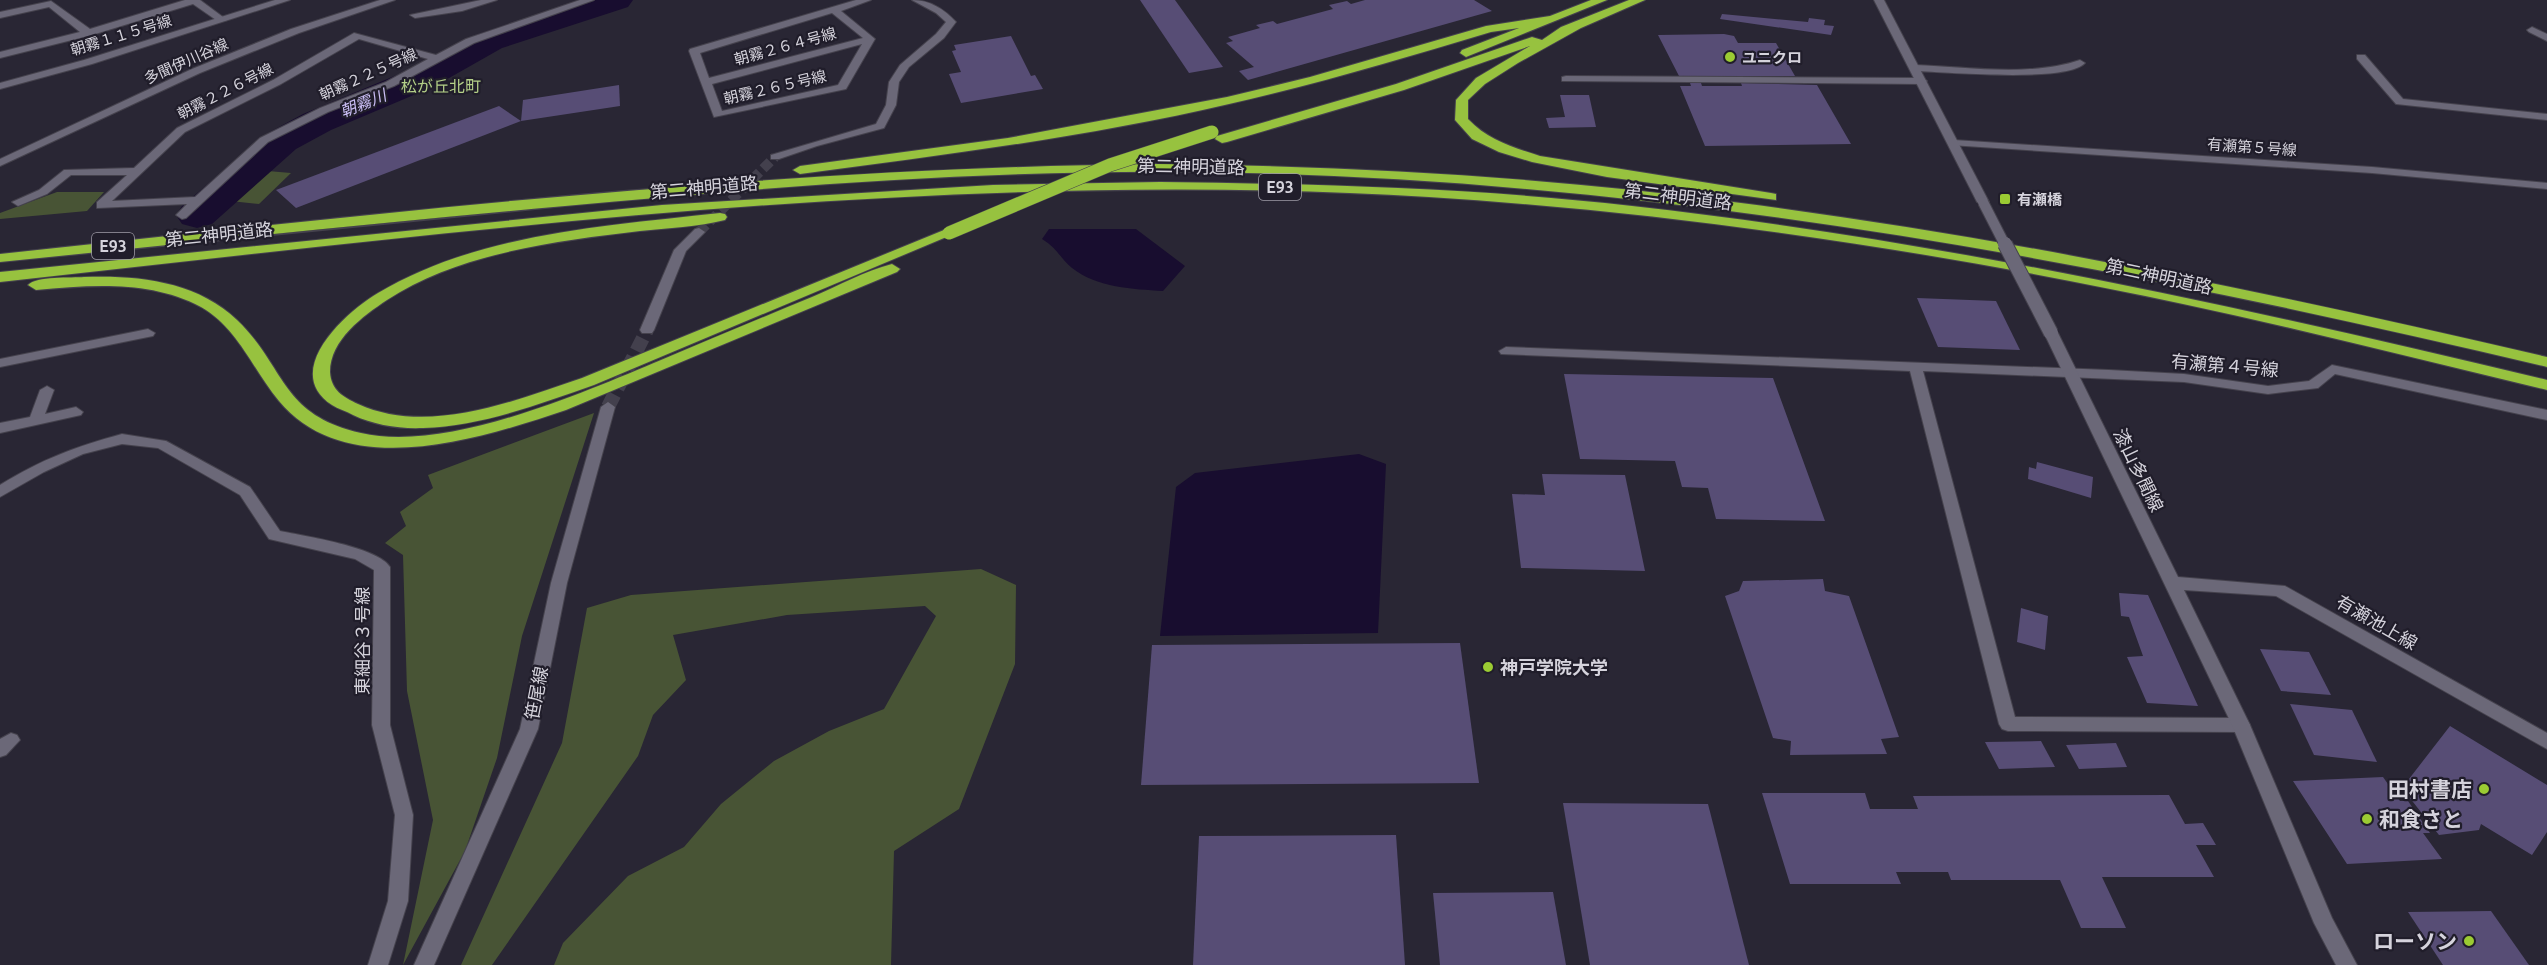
<svg xmlns="http://www.w3.org/2000/svg" width="2547" height="965" viewBox="0 0 2547 965" font-family="Ubuntu,'Noto Sans JP',sans-serif">
<style>
.green{fill:#485435}
.water{fill:#180d2f}
.lines{fill:none;stroke-linecap:round;stroke-linejoin:round}
.river{fill:#180d2f;fill-rule:evenodd}
.building{fill:#574d75}
.street-tunnel-far1{stroke:#43404d;stroke-width:10;stroke-dasharray:10 5;stroke-linecap:butt}
.street-tunnel{stroke:#43404d;stroke-width:14;stroke-dasharray:14 7;stroke-linecap:butt}
.street-casing{stroke:#45424d;stroke-width:2}
.secondary-casing{stroke:#45424d;stroke-width:2}
.highway-casing{stroke:#45424d;stroke-width:2}
.street{fill:#6b6878;fill-rule:evenodd}
.secondary{fill:#6b6878;fill-rule:evenodd}
.highway{fill:#97c23f;fill-rule:evenodd}
.secondary-bridge-far1-casing{stroke:#45424d;stroke-width:12;stroke-linecap:butt}
.secondary-bridge-casing{stroke:#45424d;stroke-width:16;stroke-linecap:butt}
.highway-bridge-casing{stroke:#45424d;stroke-width:14;stroke-linecap:butt}
.secondary-bridge-far1{stroke:#6b6878;stroke-width:10}
.secondary-bridge{stroke:#6b6878;stroke-width:14}
.highway-bridge{stroke:#97c23f;stroke-width:13}
.poi-dot{fill:#9bcb33;stroke:#201d2a;stroke-width:2}
.labels{text-anchor:middle;dominant-baseline:central;stroke-width:4.5;stroke-linejoin:round;paint-order:stroke}
.far-street-label{font-size:15px;fill:#d5d3dc;stroke:#201d2a}
.far-poi-label{font-size:15px;font-weight:bold;fill:#d5d3dc;stroke:#201d2a;text-anchor:start}
.far-neighbourhood-label{font-size:16px;fill:#b4d088;stroke:#201d2a}
.far-water-label{font-size:16px;font-style:italic;fill:#cabef5;stroke:#201d2a}
.shield{fill:#201d2a;stroke:#9f9ca7;stroke-width:1.5}
.shield-label{font-size:16px;font-weight:bold;fill:#d5d3dc}
.street-label{font-size:18px;fill:#d5d3dc;stroke:#201d2a}
.poi-label{font-size:18px;font-weight:bold;fill:#d5d3dc;stroke:#201d2a;text-anchor:start}
.near-poi-label{font-size:21px;font-weight:bold;fill:#d5d3dc;stroke:#201d2a;text-anchor:end}
</style>
<rect width="100%" height="100%" fill="#292634"/>
<g class="green">
<polygon points="256,170 291,173 259,204 221,200"/>
<polygon points="57,192 104,192 87,211 0,219 0,213"/>
<polygon points="594,413 522,636 497,758 465,851 403,965 433,820 407,691 403,555 385,543 406,526 400,512 433,488 428,475"/>
<polygon points="981,569 1016,585 1015,664 959,809 894,851 891,965 554,965 563,943 628,876 684,847 721,804 774,761 829,731 884,709 936,616 925,606 787,615 673,635 686,680 653,715 638,756 492,965 461,965 562,743 587,608 631,595"/>
</g>
<g class="water">
<path d="M 1049,229 L 1136,229 L 1185,266 L 1163,291 C 1132,289 1098,288 1072,268 C 1060,258 1058,249 1042,239 Z"/>
<polygon points="1359,454 1386,464 1378,633 1160,636 1176,487 1195,473"/>
</g>
<g class="lines">
<polygon class="river" points="582,0 633,0 628,7 502,48 435,86 331,130 296,149 212,224 197,228 182,224 176,215 182,206 268,133 303,114 409,70 478,34"/>
</g>
<g class="building">
<polygon points="1140,0 1175,0 1223,67 1189,73"/>
<polygon points="1365,0 1474,0 1492,11 1248,80 1239,71 1254,67 1226,43 1233,41 1228,37 1260,28 1256,25 1273,21 1277,24 1333,9 1329,5 1347,1 1351,4"/>
<polygon points="1722,14 1808,22 1809,18 1825,20 1824,25 1834,26 1831,35 1720,19"/>
<polygon points="1724,34 1734,36 1738,43 1776,43 1795,76 1679,76 1658,35"/>
<polygon points="1011,36 1031,76 1035,75 1043,89 961,103 949,74 961,72 952,51 956,50 954,45"/>
<polygon points="1690,83 1701,83 1702,86 1742,86 1741,83 1817,85 1851,144 1705,146 1680,86 1691,86"/>
<polygon points="619,85 620,106 521,121 523,100"/>
<polygon points="1560,95 1589,95 1596,127 1549,128 1546,118 1565,117"/>
<polygon points="499,106 521,121 296,208 276,190"/>
<polygon points="1917,298 1996,301 2020,350 1938,347"/>
<polygon points="1564,374 1773,378 1825,521 1716,519 1708,488 1682,487 1675,461 1580,459"/>
<polygon points="2037,462 2093,477 2091,498 2028,479 2029,467 2036,469"/>
<polygon points="1542,474 1625,475 1645,571 1521,568 1512,494 1545,495"/>
<polygon points="1823,579 1825,591 1849,596 1899,737 1881,739 1887,754 1790,755 1791,741 1773,738 1725,596 1739,591 1743,581"/>
<polygon points="2119,593 2148,595 2198,706 2147,703 2127,657 2143,656 2129,617 2121,616"/>
<polygon points="2021,608 2048,616 2045,650 2017,642"/>
<polygon points="1460,643 1479,783 1141,785 1152,645"/>
<polygon points="2260,649 2309,652 2331,695 2281,691"/>
<polygon points="2290,704 2352,710 2377,762 2314,755"/>
<polygon points="2450,726 2547,785 2547,832 2532,855 2481,824 2479,830 2439,835 2402,788"/>
<polygon points="2041,741 2055,767 1999,769 1985,742"/>
<polygon points="2116,743 2127,767 2079,769 2066,745"/>
<polygon points="2383,777 2400,801 2408,801 2430,833 2423,833 2442,859 2347,864 2293,781"/>
<polygon points="1762,793 1865,793 1870,809 1918,809 1913,796 2169,795 2185,824 2203,823 2216,845 2196,845 2214,877 2102,877 2126,928 2081,928 2060,880 1951,880 1948,872 1896,872 1901,884 1790,884"/>
<polygon points="1563,803 1708,804 1749,965 1590,965"/>
<polygon points="1396,835 1405,965 1193,965 1199,836"/>
<polygon points="1553,892 1566,965 1440,965 1433,893"/>
<polygon points="2491,911 2529,965 2443,965 2408,912"/>
</g>
<g class="lines">
<polyline class="street-tunnel-far1" points="699,232 775,157"/>
<polyline class="street-tunnel" points="608,407 647,330"/>
<defs>
<g id="street">
<polygon points="185,0 200,0 227,20 219,22 193,4 92,35 0,58 0,52 80,32 49,7 0,18 0,12 51,1 90,29"/>
<polygon points="481,0 497,0 462,11 415,18 410,15"/>
<path d="M 580,0 L 594,0 L 474,43 L 394,86 L 328,112 L 268,142 L 186,218 L 182,219 L 176,215 L 187,204 L 97,208 L 97,202 L 127,175 L 71,175 L 47,194 L 18,206 L 12,202 L 39,190 L 64,170 L 134,168 L 177,128 L 273,80 L 354,33 L 436,55 L 466,39 ZM 359,39 L 428,59 L 386,82 L 320,108 L 260,138 L 195,197 L 112,201 L 185,132 L 281,84 Z"/>
<path d="M 856,0 L 871,0 L 841,11 L 875,39 L 846,89 L 714,117 L 689,51 L 690,49 ZM 832,13 L 863,38 L 709,78 L 700,53 ZM 862,44 L 838,85 L 722,111 L 712,84 Z"/>
<path d="M 912,0 C 930,0 944,9 956,22 L 944,38 L 909,67 L 899,82 L 896,105 L 884,128 L 817,146 L 779,159 L 771,159 L 771,155 L 876,124 L 886,105 L 889,82 L 900,65 L 936,34 L 946,22 L 936,13 Z"/>
<polygon points="2532,27 2547,34 2547,41 2529,32 2527,30"/>
<polygon points="2357,55 2365,55 2403,99 2547,114 2547,120 2396,104 2357,59"/>
<path d="M 2080,60 L 2085,63 C 2067,83 1946,72 1915,71 L 1910,68 L 1915,65 C 1968,67 2030,77 2080,60 Z"/>
<polygon points="1566,76 1922,78 1927,81 1922,84 1562,81 1562,77"/>
<polygon points="1954,140 2372,167 2547,183 2547,189 2372,173 1950,145 1950,141"/>
<polygon points="699,228 705,232 686,251 654,330 652,333 642,333 640,330 674,250 695,229"/>
<polygon points="148,329 155,333 153,336 0,367 0,359"/>
<polygon points="1506,347 2109,370 2184,374 2268,386 2309,381 2332,365 2547,410 2547,420 2335,374 2318,388 2268,394 2184,382 1923,371 2015,717 2241,718 2247,720 2250,725 2247,730 2241,732 2008,731 2002,729 1999,724 1910,371 1501,354 1499,351"/>
<polygon points="47,386 54,390 45,414 76,407 83,412 81,415 0,433 0,423 30,417 40,390"/>
<polygon points="608,402 615,407 567,583 538,729 434,965 414,965 520,729 551,583 601,407"/>
<path d="M 122,434 L 166,441 L 250,487 L 280,531 C 304,536 378,547 390,567 L 390,725 L 413,815 L 408,901 L 388,965 L 368,965 L 388,901 L 395,815 L 372,725 L 374,570 L 355,559 L 269,539 L 240,495 L 158,448 L 122,444 L 83,454 L 44,472 L 0,497 L 0,485 C 42,459 75,447 122,434 Z"/>
<polygon points="11,733 17,735 20,740 6,755 0,757 0,739"/>
</g>
<g id="secondary">
<polygon points="275,0 290,0 92,64 0,89 0,83 84,60"/>
<polygon points="380,0 395,0 299,33 200,73 0,166 0,159 192,69 291,29"/>
<polygon points="1874,0 1884,0 1989,202 1987,205 1983,206 1977,202"/>
<polygon points="2051,329 2058,333 2178,577 2285,586 2547,733 2547,749 2276,596 2184,590 2250,725 2332,918 2357,965 2336,965 2314,923 2232,725 2044,333"/>
</g>
<g id="highway">
<path d="M 1591,0 L 1607,0 L 1466,57 L 1460,53 L 1462,50 L 1519,28 L 1491,32 C 1404,58 1318,84 1229,104 C 1088,137 943,155 800,174 L 793,170 L 800,166 L 1008,138 L 1227,97 L 1310,77 L 1486,26 L 1550,16 Z"/>
<path d="M 1629,0 L 1645,0 L 1581,28 L 1518,63 L 1485,84 L 1468,100 L 1468,119 C 1488,140 1512,147 1540,156 L 1771,193 L 1776,194 L 1776,200 L 1607,177 L 1532,162 L 1499,152 L 1472,139 L 1455,120 L 1456,100 L 1476,78 L 1530,46 L 1404,90 L 1227,142 L 1222,143 L 1215,139 L 1217,136 L 1396,84 L 1532,37 L 1542,40 L 1561,27 Z"/>
<path d="M 1156,164 C 1352,166 1547,177 1741,203 C 2013,238 2280,295 2547,357 L 2547,367 C 2119,265 1688,184 1248,173 C 1020,167 792,185 565,206 C 376,223 188,243 0,262 L 0,254 C 384,213 769,168 1156,164 Z"/>
<path d="M 1160,182 C 1318,184 1475,188 1632,206 C 1944,241 2242,307 2547,380 L 2547,390 C 2426,361 2305,330 2183,304 C 1935,251 1682,213 1429,197 C 952,168 473,230 0,282 L 0,272 L 662,205 L 993,185 Z"/>
<path d="M 720,213 L 725,214 L 727,217 L 725,220 C 698,227 668,228 640,231 C 556,241 459,253 387,300 C 363,316 330,340 330,372 C 331,390 343,397 358,404 C 428,436 514,401 582,378 L 944,230 L 949,229 L 956,233 L 594,385 C 539,404 482,426 423,428 C 399,429 374,425 353,415 C 346,411 338,409 332,405 C 280,371 347,311 378,293 C 479,233 606,226 720,213 Z"/>
<path d="M 892,264 L 900,269 L 897,272 L 566,410 C 482,438 347,483 279,401 C 253,370 238,328 201,307 C 150,280 92,285 36,290 L 28,285 C 36,276 72,278 84,277 C 137,275 197,281 237,320 C 286,367 280,415 361,433 C 446,453 582,393 661,360 C 711,339 761,318 812,297 C 838,286 865,271 892,264 Z"/>
</g>
</defs>
<use href="#street" class="street-casing"/>
<use href="#secondary" class="secondary-casing"/>
<use href="#highway" class="highway-casing"/>
<use href="#street" class="street"/>
<use href="#secondary" class="secondary"/>
<use href="#highway" class="highway"/>
<defs>
<polyline id="secondary-bridge-far1" points="1983,202 2005,245"/>
<polyline id="secondary-bridge" points="2005,244 2051,333"/>
<polyline id="highway-bridge" points="949,233 1110,165 1212,132"/>
</defs>
<use href="#secondary-bridge-far1" class="secondary-bridge-far1-casing"/>
<use href="#secondary-bridge" class="secondary-bridge-casing"/>
<use href="#highway-bridge" class="highway-bridge-casing"/>
<use href="#secondary-bridge-far1" class="secondary-bridge-far1"/>
<use href="#secondary-bridge" class="secondary-bridge"/>
<use href="#highway-bridge" class="highway-bridge"/>
</g>
<g class="poi-dot">
<circle cx="1730" cy="57" r="6"/>
<rect x="1999" y="193" width="12" height="12" rx="3"/>
<circle cx="1488" cy="667" r="6"/>
<circle cx="2484" cy="789" r="6"/>
<circle cx="2367" cy="819" r="6"/>
<circle cx="2469" cy="941" r="6"/>
</g>
<g class="labels">
<g class="far-street-label">
<text transform="translate(121 35) rotate(-17)">朝霧１１５号線</text>
<text transform="translate(785 46) rotate(-15)">朝霧２６４号線</text>
<text transform="translate(186 61) rotate(-24)">多聞伊川谷線</text>
<text transform="translate(368 74) rotate(-24)">朝霧２２５号線</text>
<text transform="translate(775 87) rotate(-13)">朝霧２６５号線</text>
<text transform="translate(225 91) rotate(-27)">朝霧２２６号線</text>
<text transform="translate(2252 147) rotate(4)">有瀬第５号線</text>
</g>
<g class="far-poi-label">
<text x="1742" y="57">ユニクロ</text>
<text x="2017" y="199">有瀬橋</text>
</g>
<g class="far-neighbourhood-label">
<text x="441" y="86">松が丘北町</text>
</g>
<g class="far-water-label">
<text transform="translate(363 103) rotate(-22)">朝霧川</text>
</g>
<g class="shield">
<rect x="1259" y="174" width="42" height="26" rx="4.5"/>
<rect x="92" y="233" width="42" height="26" rx="4.5"/>
</g>
<g class="shield-label">
<text x="1280" y="187">E93</text>
<text x="113" y="246">E93</text>
</g>
<g class="street-label">
<text transform="translate(1191 166) rotate(1)">第二神明道路</text>
<text transform="translate(704 187) rotate(-5)">第二神明道路</text>
<text transform="translate(1678 196) rotate(7)">第二神明道路</text>
<text transform="translate(219 234) rotate(-6)">第二神明道路</text>
<text transform="translate(2159 276) rotate(12)">第二神明道路</text>
<text transform="translate(2225 365) rotate(5)">有瀬第４号線</text>
<text transform="translate(2139 470) rotate(64)">漆山多聞線</text>
<text transform="translate(2377 622) rotate(30)">有瀬池上線</text>
<text transform="translate(362 641) rotate(-90)">東細谷３号線</text>
<text transform="translate(536 693) rotate(-79)">笹尾線</text>
</g>
<g class="poi-label">
<text x="1500" y="667">神戸学院大学</text>
</g>
<g class="near-poi-label">
<text x="2472" y="789">田村書店</text>
<text x="2379" y="819" text-anchor="start">和食さと</text>
<text x="2457" y="941">ローソン</text>
</g>
</g>
</svg>
